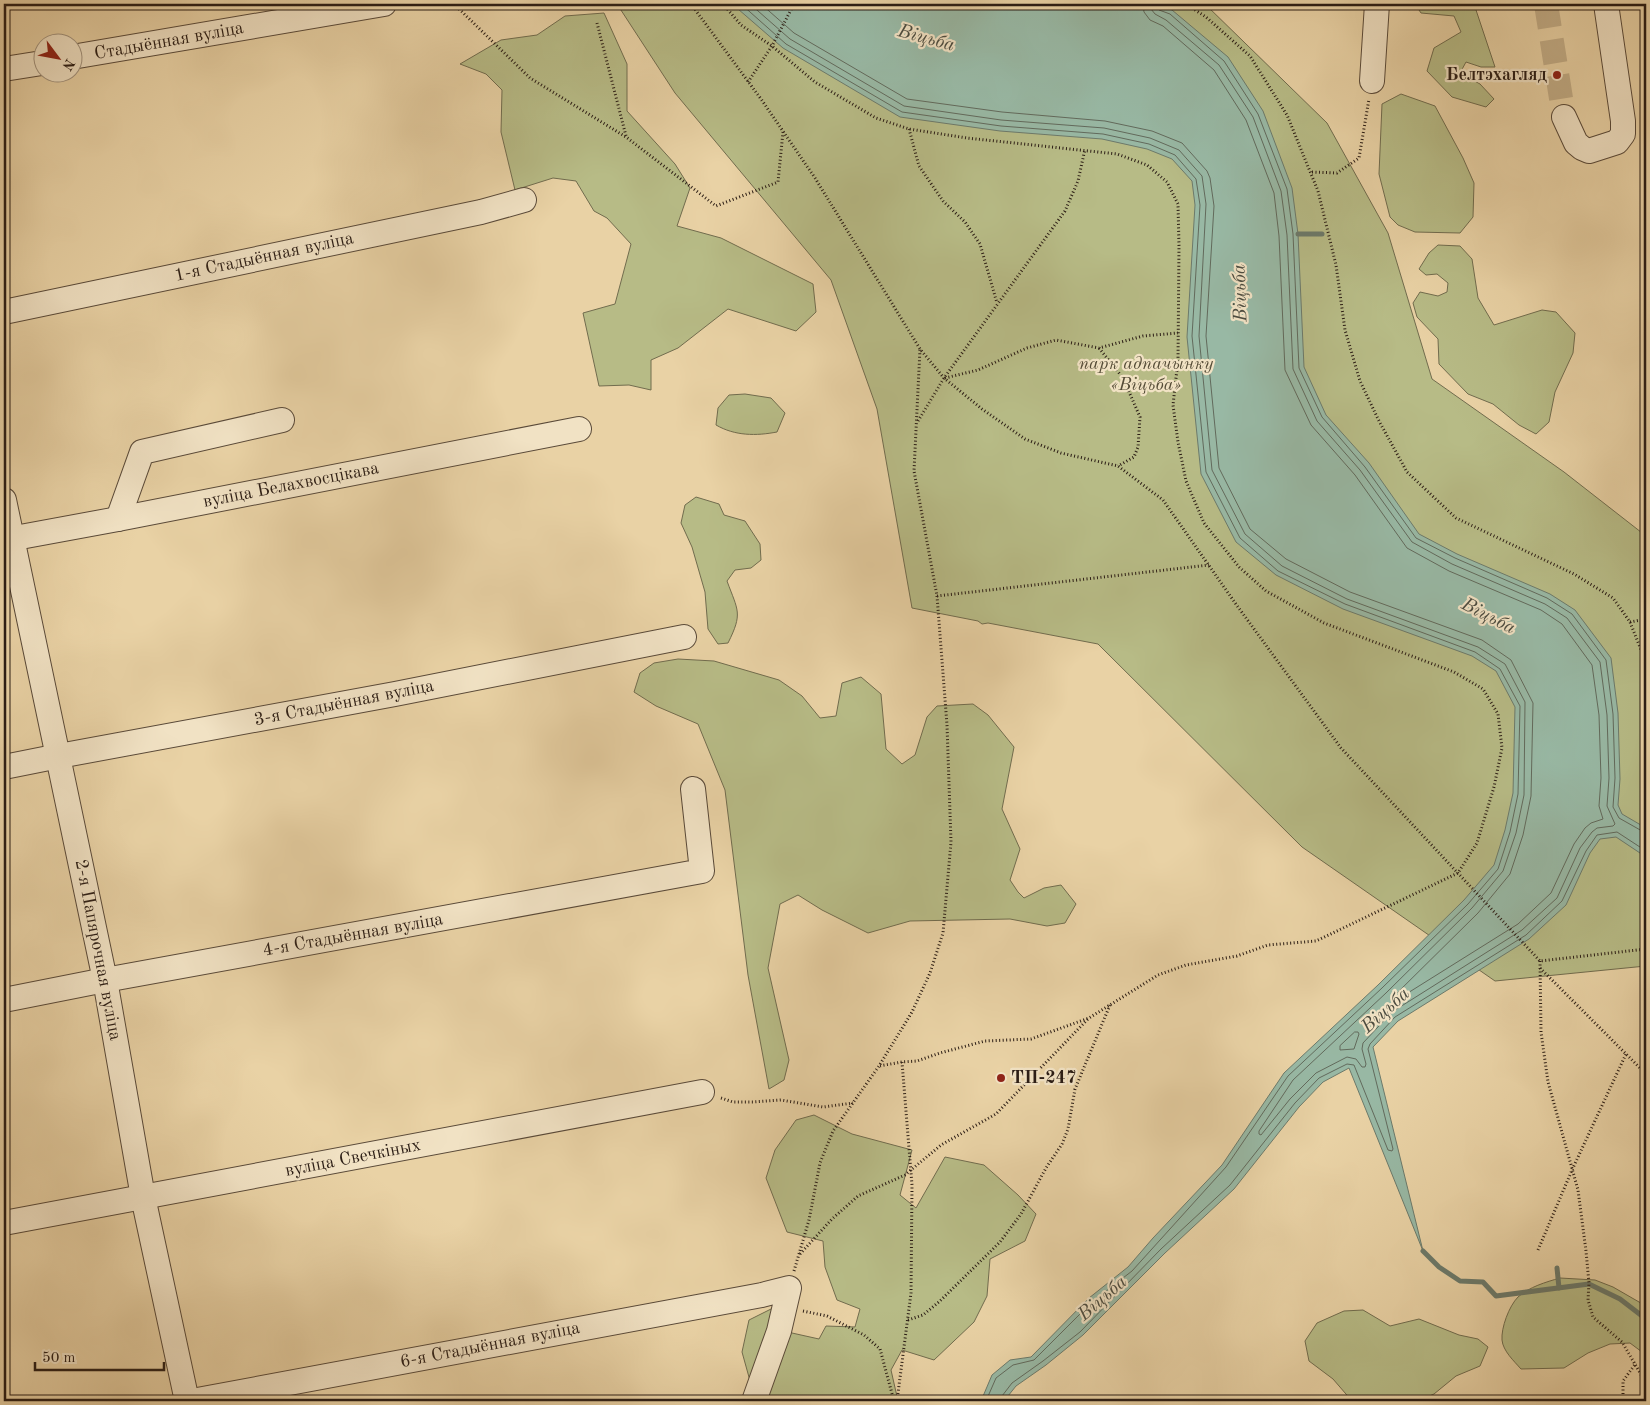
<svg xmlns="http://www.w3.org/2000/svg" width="1650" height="1405" viewBox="0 0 1650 1405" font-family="'Old Standard TT',serif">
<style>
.green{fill:#b7bb86;stroke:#716c4e}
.water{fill:#98b8a4;stroke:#6c7a6b}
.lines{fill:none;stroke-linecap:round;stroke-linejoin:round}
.shore{stroke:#626a5c;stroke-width:1}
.stream{stroke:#6c7a6b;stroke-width:5}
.minor-tunnel{stroke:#c3ae88;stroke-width:24;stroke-dasharray:24 12;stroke-linecap:butt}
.minor-casing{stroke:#5a4a39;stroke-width:26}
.path{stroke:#2b1d15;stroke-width:3;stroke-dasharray:1 2.5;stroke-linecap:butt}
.minor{stroke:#f1e2c4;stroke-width:24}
.poi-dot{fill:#8f2418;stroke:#f1e2c4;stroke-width:2}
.labels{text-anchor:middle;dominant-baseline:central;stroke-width:4.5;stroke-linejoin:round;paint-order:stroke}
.street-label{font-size:18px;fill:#2b1d15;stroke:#f1e2c4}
.poi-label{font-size:18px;font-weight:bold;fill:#2b1d15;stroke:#f1e2c4;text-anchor:end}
.park-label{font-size:18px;font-style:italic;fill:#554c37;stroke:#f1e2c4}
.water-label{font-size:19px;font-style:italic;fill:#4c4c40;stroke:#f1e2c4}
</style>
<rect width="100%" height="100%" fill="#e9d2a5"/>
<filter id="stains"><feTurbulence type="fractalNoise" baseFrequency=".004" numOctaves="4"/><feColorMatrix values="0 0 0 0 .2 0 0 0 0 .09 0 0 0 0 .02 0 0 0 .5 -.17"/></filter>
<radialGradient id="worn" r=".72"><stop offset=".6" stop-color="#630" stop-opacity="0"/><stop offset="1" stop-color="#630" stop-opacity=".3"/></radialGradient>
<g class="green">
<polygon points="617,4 1205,4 1327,123 1388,233 1432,379 1564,472 1646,536 1646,966 1495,981 1302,847 1098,644 988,623 982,624 978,621 912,608 877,409 831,280 675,93"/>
<polygon points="1415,4 1474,4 1495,67 1481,67 1466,62 1460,73 1480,84 1494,99 1486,107 1452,97 1427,71 1434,48 1461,32 1454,16 1421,13"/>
<polygon points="604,13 627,64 627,111 675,164 690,188 677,226 721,238 813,284 816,312 796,331 728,309 678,348 651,360 651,390 629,385 599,386 583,313 615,304 631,244 607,218 594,211 576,181 553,178 515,190 501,132 502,90 486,74 460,64 501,40 537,35 565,16"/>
<polygon points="1401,94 1435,106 1463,158 1474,183 1473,217 1460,233 1415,232 1398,225 1390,217 1379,174 1382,104"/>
<polygon points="1438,245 1460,246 1472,259 1478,298 1494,325 1542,310 1556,312 1575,333 1573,353 1555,392 1549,422 1536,434 1519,425 1493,404 1468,394 1439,364 1438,339 1417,317 1413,303 1420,292 1438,296 1447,292 1448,283 1437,274 1426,275 1419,269 1429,253"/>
<path d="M 745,394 L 771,398 L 785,413 L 777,432 C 756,436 735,436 716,425 L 718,408 L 729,395 Z"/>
<path d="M 696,497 L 719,504 L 724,515 L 745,521 L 760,544 L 761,560 L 751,568 L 735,570 L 727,581 C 738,611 743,613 728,643 L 718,644 L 708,629 L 705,592 L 692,547 L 681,523 L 685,505 Z"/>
<polygon points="678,659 714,661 779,680 802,696 820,718 836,716 842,683 861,677 881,694 886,749 902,764 915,755 927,717 937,706 973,704 988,715 1014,747 1002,809 1020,849 1010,880 1018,892 1024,898 1044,888 1061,885 1076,904 1065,923 1047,926 1010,919 910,921 868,933 822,910 798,895 780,904 768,968 789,1060 784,1080 769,1089 748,975 725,790 698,724 656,706 634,692 640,673 654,663"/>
<polygon points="814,1115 852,1134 912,1150 900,1195 916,1208 945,1157 984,1165 1018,1195 1036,1214 1025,1241 990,1259 987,1296 974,1322 934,1360 902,1350 891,1370 898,1401 754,1401 752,1388 742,1352 749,1320 771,1309 792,1333 819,1339 826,1326 855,1327 860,1309 837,1300 825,1267 823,1241 787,1232 766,1178 775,1150 796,1120"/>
<path d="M 1560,1278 L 1595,1280 L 1613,1287 L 1646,1306 L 1646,1355 L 1630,1343 L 1610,1344 L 1588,1353 L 1564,1368 L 1521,1369 C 1514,1361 1503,1351 1502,1340 C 1501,1328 1509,1306 1518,1297 C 1529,1287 1546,1282 1560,1278 Z"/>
<polygon points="1363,1310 1390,1326 1419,1319 1459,1335 1478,1339 1488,1347 1480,1366 1456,1376 1434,1394 1418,1401 1352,1401 1333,1379 1309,1361 1305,1341 1317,1323 1344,1311"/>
</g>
<polygon class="water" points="735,4 1156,4 1172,10 1228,57 1263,111 1292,188 1298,234 1304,367 1326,415 1369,463 1419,534 1457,554 1550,594 1575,610 1611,658 1618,713 1620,779 1618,805 1622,814 1646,828 1646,857 1616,837 1600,839 1590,853 1566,905 1529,939 1398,1021 1373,1047 1423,1251 1349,1068 1323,1082 1299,1107 1234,1189 1165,1253 1083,1335 1046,1365 1016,1386 1004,1401 981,1401 992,1375 1010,1360 1031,1357 1089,1298 1128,1267 1153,1238 1222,1165 1284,1073 1378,985 1464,900 1494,865 1505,830 1513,793 1515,707 1496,671 1472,656 1343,609 1276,575 1236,542 1201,474 1187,337 1195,205 1192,181 1172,159 1147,149 1102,139 1000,131 900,117 783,48 738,9"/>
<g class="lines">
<g class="shore">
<polyline points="741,4 786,44 902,112 1001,126 1103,134 1149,144 1175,155 1196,179 1200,205 1192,336 1206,472 1240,538 1278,571 1345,604 1475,652 1500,669 1520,706 1518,794 1510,832 1498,869 1468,904 1382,988 1288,1076 1226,1167 1132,1271 1092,1302 1034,1360 1013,1365 996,1378 986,1401"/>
<polyline points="750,4 790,39 904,106 1001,120 1104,128 1150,138 1179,150 1202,176 1206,204 1199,336 1212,470 1245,534 1282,566 1347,599 1478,647 1505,664 1525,702 1524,795 1516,833 1503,871 1472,908 1386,993 1293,1080 1259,1131 1259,1134 1261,1135 1290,1099 1316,1073 1347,1057 1356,1059 1362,1067 1365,1067 1366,1064 1362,1049 1363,1043 1392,1012 1522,930 1557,898 1580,848 1592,832 1597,828 1613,826 1615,824 1607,806 1609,778 1607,715 1600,662 1567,618 1545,604 1452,564 1412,542 1360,470 1317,421 1293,369 1287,235 1281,191 1253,117 1219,65 1166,20 1155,14 1151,9 1151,4"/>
<polyline points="761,4 794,33 907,99 1002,112 1105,121 1152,131 1182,143 1207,171 1210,178 1214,206 1206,336 1219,468 1250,529 1286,559 1350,592 1482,640 1511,660 1533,703 1531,796 1523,835 1510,874 1478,913 1393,997 1393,1000 1395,1001 1518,924 1551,893 1574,844 1585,828 1591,823 1603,819 1599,806 1601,778 1599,715 1592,665 1562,624 1541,610 1449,571 1407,548 1355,475 1311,425 1285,370 1279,236 1274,193 1246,120 1214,70 1163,26 1150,20 1144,12 1143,4"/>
<polyline points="1157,4 1159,10 1170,14 1224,61 1258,114 1287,189 1293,234 1299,368 1322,417 1365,467 1416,538 1455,558 1547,598 1572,614 1606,660 1613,714 1615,778 1613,807 1619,818 1642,831 1646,832"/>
<polygon points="1355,1032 1358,1032 1359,1034 1354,1049 1340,1050 1340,1046"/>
<polyline points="1001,1401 1002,1396 1012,1383 1043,1361 1080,1332 1161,1249 1230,1185 1295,1103 1319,1078 1347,1064 1354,1065 1388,1150 1392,1151 1393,1149 1368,1049 1370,1044 1395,1017 1526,935 1562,901 1586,851 1597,835 1617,832 1646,851"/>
</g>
<g class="stream">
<polyline points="297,6 307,4"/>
<polyline points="1298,234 1322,234"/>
<polyline points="1423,1251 1439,1267 1460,1281 1483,1282 1496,1296 1589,1284 1620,1299 1646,1319"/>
<polyline points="1557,1268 1559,1288"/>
</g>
<polyline class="minor-tunnel" points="1546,4 1564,117"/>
<defs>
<g id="minor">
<polyline points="72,57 384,4"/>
<polyline points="4,69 42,63"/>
<polyline points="1372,81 1377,4"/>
<polyline points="1564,117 1576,143 1582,148 1589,151 1617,142 1623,134 1623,121 1606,4"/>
<polyline points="4,312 481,212 524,200"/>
<polyline points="4,500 105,980 143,1197 187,1401"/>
<polyline points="118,519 142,452 282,420"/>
<polyline points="4,540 118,519 579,429"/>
<polyline points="4,767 59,756 395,694 684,637"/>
<polyline points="4,1000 105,980 702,871 693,789"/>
<polyline points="4,1223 702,1092"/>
<polyline points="192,1401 762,1295 789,1288 779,1331 754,1401"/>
</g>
</defs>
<use href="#minor" class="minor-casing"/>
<g class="path">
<polyline points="454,4 530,78 626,137 716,206 778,182 783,132"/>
<polyline points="691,4 761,99 815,178 920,349 944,378 982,409 1025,439 1061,453 1118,466 1163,500 1238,607 1341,748 1540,961 1646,949"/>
<polyline points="723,4 741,25 772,46 815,82 876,118 909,129 967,138 1117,154 1147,165 1167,182 1178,204 1179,246 1178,360 1173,405 1178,442 1186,481 1204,523 1239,567 1266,591 1324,623 1454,672 1483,689 1498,714 1502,748 1494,787 1477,843 1458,873 1316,941 1268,945 1237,956 1186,965 1158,975 1089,1018 1031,1039 985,1041 940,1053 917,1061 902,1062 879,1066"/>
<polyline points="1186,4 1206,17 1250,56 1287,115 1318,191 1336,265 1345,330 1360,381 1379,421 1407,472 1456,518 1574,574 1613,598 1630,622 1646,662"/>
<polyline points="597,23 626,136"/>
<polyline points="748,82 772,46 794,4"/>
<polyline points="909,129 919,166 943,201 965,222 980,244 997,303"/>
<polyline points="1312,172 1337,173 1359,158 1369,99"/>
<polyline points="1099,348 1123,378 1140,417 1138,447 1134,457 1118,466"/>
<polyline points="945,378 978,370 1027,348 1056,340 1099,348 1143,336 1178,333"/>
<polyline points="918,421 944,378 1065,211 1078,181 1085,149"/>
<polyline points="937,596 1209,565"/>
<polyline points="1630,622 1646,619"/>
<polyline points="1540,961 1541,1032 1548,1082 1578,1190 1586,1251 1589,1283 1588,1300 1593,1317 1622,1342 1646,1383"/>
<polyline points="1540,968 1641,1069 1646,1072"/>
<polyline points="721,1098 733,1102 753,1102 781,1100 823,1107 853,1103"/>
<polyline points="1538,1250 1572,1170 1626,1054"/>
<polyline points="800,1254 832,1219 858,1196 905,1175 941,1145 996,1114 1088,1019"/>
<polyline points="794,1271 809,1220 820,1163 833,1131 879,1066 912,1012 930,973 943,933 951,842 947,725 937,596 914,471 920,349"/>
<polyline points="803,1311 827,1316 864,1335 880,1349 894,1401"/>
<polyline points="908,1320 923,1315 940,1301 1000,1242 1021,1214 1046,1168 1062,1144 1068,1129 1075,1089 1110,1005"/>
<polyline points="897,1401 911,1293 912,1185 902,1062"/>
<polyline points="1623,1401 1623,1381 1636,1363"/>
</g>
<use href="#minor" class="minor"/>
</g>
<g class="poi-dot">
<circle cx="1557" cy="75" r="5"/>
<circle cx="1001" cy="1078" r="5"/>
</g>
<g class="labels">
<g class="street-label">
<text transform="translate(169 41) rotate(-10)">Стадыённая вуліца</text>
<text transform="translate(264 257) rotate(-12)">1-я Стадыённая вуліца</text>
<text transform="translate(291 485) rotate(-11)">вуліца Белахвосцікава</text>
<text transform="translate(344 703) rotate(-11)">3-я Стадыённая вуліца</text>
<text transform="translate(353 935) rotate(-10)">4-я Стадыённая вуліца</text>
<text transform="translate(98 950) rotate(79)">2-я Папярочная вуліца</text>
<text transform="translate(353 1158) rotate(-11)">вуліца Свечкіных</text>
<text transform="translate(490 1345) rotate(-11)">6-я Стадыённая вуліца</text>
</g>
<g class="poi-label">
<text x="1547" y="75">Белтэхагляд</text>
<text x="1011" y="1078" text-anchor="start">ТП-247</text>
</g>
<g class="park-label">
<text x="1146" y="364">парк адпачынку<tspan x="1146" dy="21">«Віцьба»</tspan></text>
</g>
<g class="water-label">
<text transform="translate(926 39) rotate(15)">Віцьба</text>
<text transform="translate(1241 293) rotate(-92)">Віцьба</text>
<text transform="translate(1488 617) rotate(27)">Віцьба</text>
<text transform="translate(1386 1011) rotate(-42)">Віцьба</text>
<text transform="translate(1103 1299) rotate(-41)">Віцьба</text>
</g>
</g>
<rect width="1650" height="1405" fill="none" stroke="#e9d2a5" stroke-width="20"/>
<rect x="5" y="5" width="1640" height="1395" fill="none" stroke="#2b1d15" stroke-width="2.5"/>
<rect x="10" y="10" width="1630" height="1385" fill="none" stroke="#2b1d15"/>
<g transform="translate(58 58) rotate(122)"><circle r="24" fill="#f1e2c4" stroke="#a2937e"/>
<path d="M0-4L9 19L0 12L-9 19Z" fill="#8f2418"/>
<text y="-8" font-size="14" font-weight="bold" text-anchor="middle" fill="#2b1d15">N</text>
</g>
<path d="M35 1362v8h129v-8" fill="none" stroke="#2b1d15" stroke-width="2.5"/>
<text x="42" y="1362" font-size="15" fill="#2b1d15" stroke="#f1e2c4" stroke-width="4" paint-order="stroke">50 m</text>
<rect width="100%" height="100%" filter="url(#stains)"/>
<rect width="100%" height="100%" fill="url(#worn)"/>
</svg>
